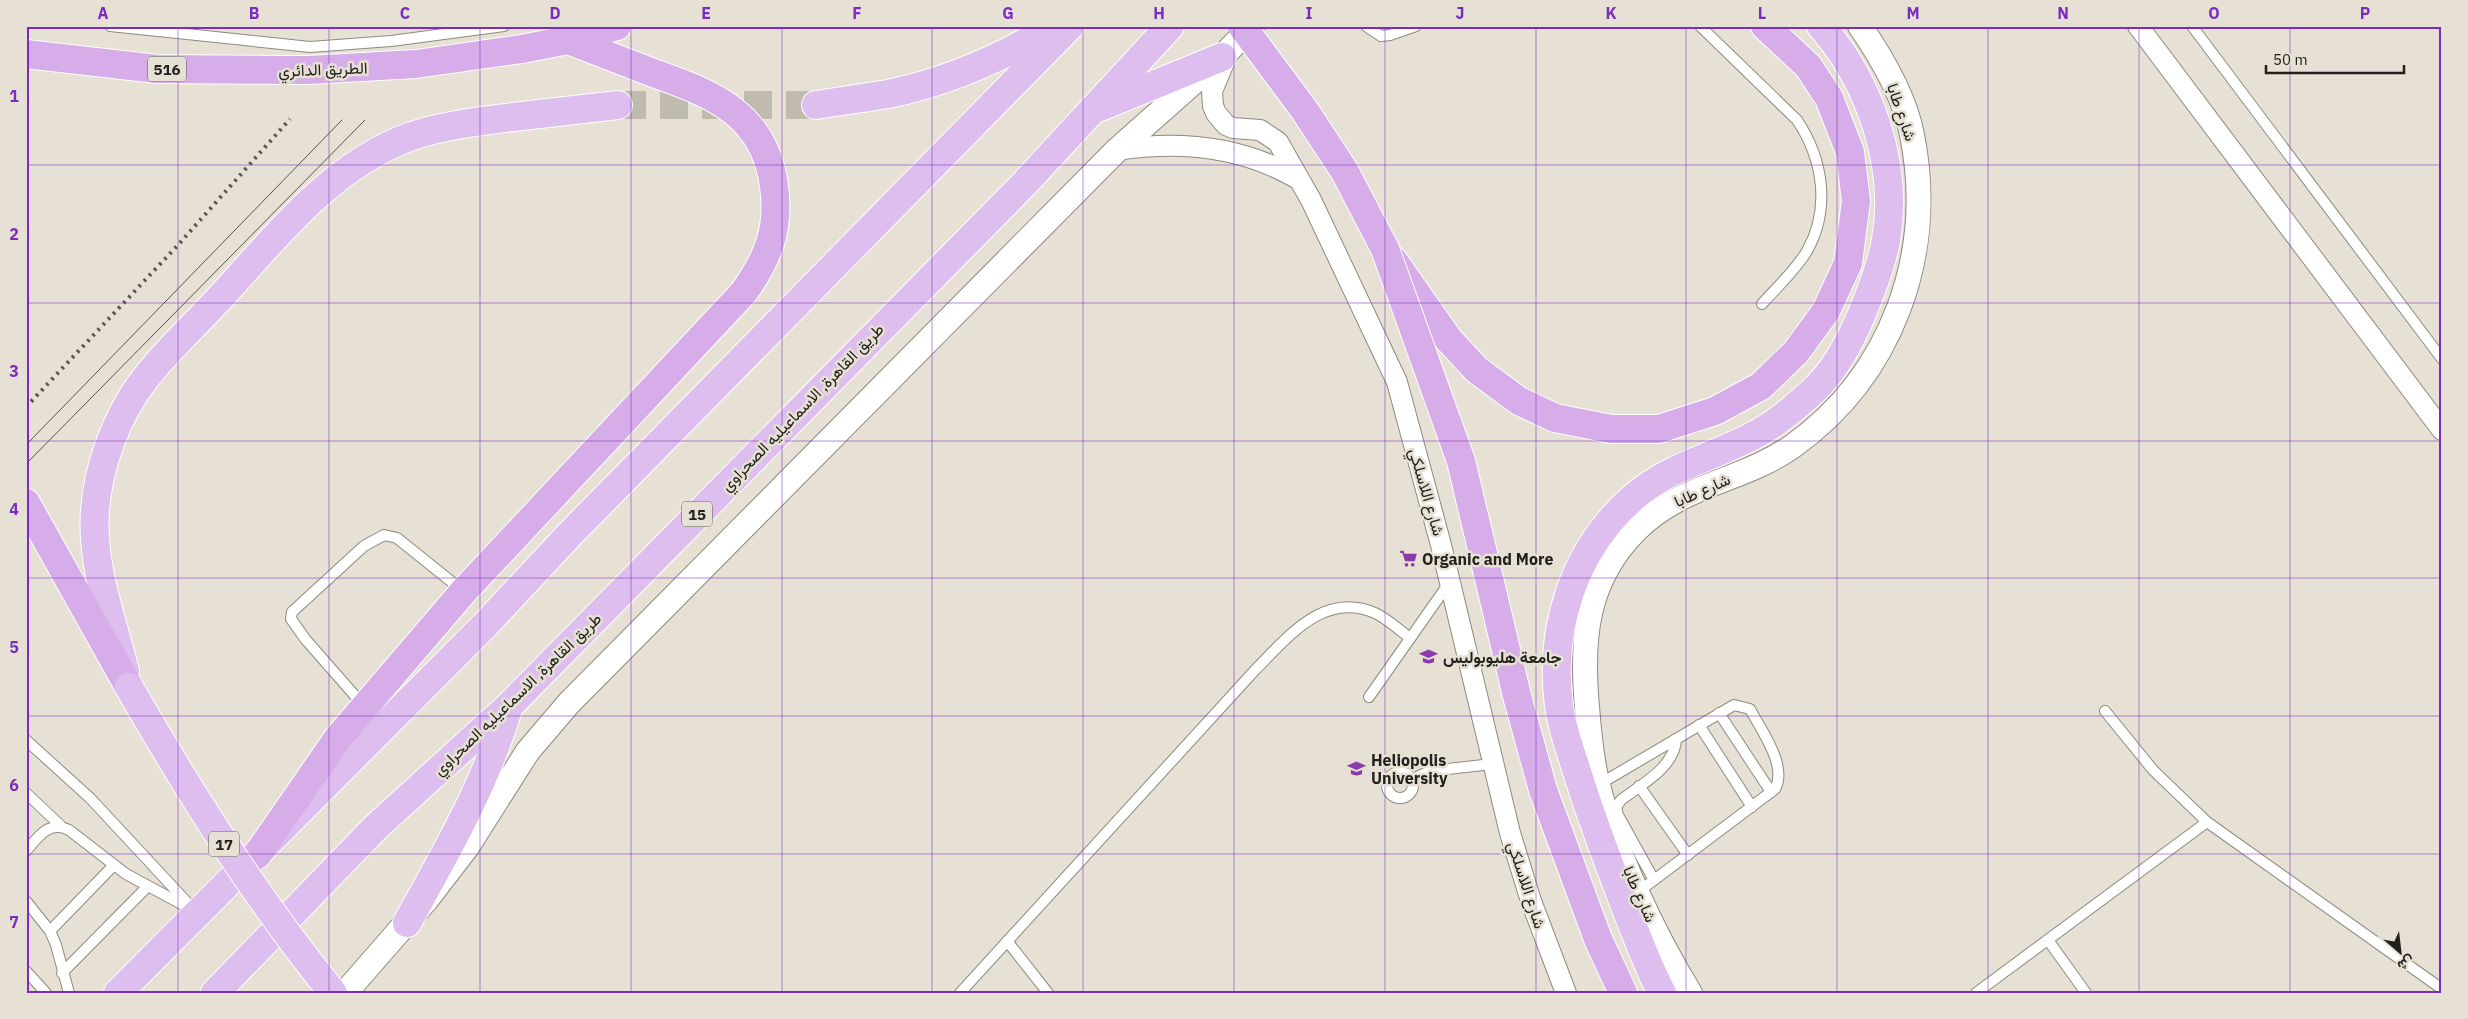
<svg xmlns="http://www.w3.org/2000/svg" width="2468" height="1019" viewBox="0 0 2468 1019" font-family="'IBM Plex Sans',Vazirmatn,sans-serif">
<style>
.lines{fill:none;stroke-linecap:round;stroke-linejoin:round}
.trunk-tunnel{stroke:#bfbbaf;stroke-width:28;stroke-dasharray:28 14;stroke-linecap:butt}
.service-casing{stroke:#8e8a7e;stroke-width:12}
.minor-casing{stroke:#8e8a7e;stroke-width:22}
.tertiary-casing{stroke:#8e8a7e;stroke-width:26}
.trunk-casing{stroke:#fff;stroke-width:30}
.motorway-casing{stroke:#fff;stroke-width:30}
.service{stroke:#fff;stroke-width:10}
.minor{stroke:#fff;stroke-width:20}
.tertiary{stroke:#fff;stroke-width:24}
.trunk{stroke:#debeee;stroke-width:28}
.motorway{stroke:#d6ade9;stroke-width:28}
.tram{stroke:#58564f;stroke-width:1}
.rail{stroke:#58564f;stroke-width:4;stroke-dasharray:2.5 5;stroke-linecap:butt}
.trunk-bridge-casing{stroke:#fff;stroke-width:30;stroke-linecap:butt}
.motorway-bridge-casing{stroke:#fff;stroke-width:30;stroke-linecap:butt}
.trunk-bridge{stroke:#debeee;stroke-width:28}
.motorway-bridge{stroke:#d6ade9;stroke-width:28}
.grid{fill:none;stroke:#7b2cbf;stroke-width:1;stroke-opacity:0.55}
.labels{text-anchor:middle;dominant-baseline:central;stroke-width:5;stroke-linejoin:round;paint-order:stroke}
.shield{fill:#e6e1d4;stroke:#5d5b53;stroke-width:1}
.shield-label{font-size:15px;font-weight:bold;fill:#22211c}
.street-label{font-size:16px;fill:#22211c;stroke:#e6e1d4}
.poi-label{font-size:16px;font-weight:bold;fill:#22211c;stroke:#e6e1d4;text-anchor:start}
.neatline{fill:none;stroke:#7b2cbf;stroke-width:2}
.grid-label{font-size:16px;text-anchor:middle;font-weight:bold;fill:#7b2cbf}
</style>
<rect width="100%" height="100%" fill="#e6e1d4"/>
<g class="lines">
<polyline class="trunk-tunnel" points="618,105 816,105"/>
<defs>
<g id="service">
<polyline points="110,26 310,47 391,41 504,26"/>
<polyline points="1366,26 1381,36 1390,35 1416,26"/>
<path d="M 1700,26 L 1797,120 C 1823,159 1831,208 1807,251 C 1795,271 1777,287 1762,304"/>
<polyline points="2192,26 2442,359"/>
<polyline points="1369,697 1449,583"/>
<polyline points="364,706 306,640 291,619 292,612 364,546 384,535 397,538 463,591"/>
<polyline points="2105,711 2153,770 2207,822 2442,989"/>
<polyline points="1719,713 1771,792"/>
<polyline points="1699,725 1752,807"/>
<polyline points="26,740 90,798 196,912"/>
<circle cx="1400" cy="785" r="13"/>
<polyline points="1412,779 1430,771 1492,764"/>
<path d="M 1598,785 L 1734,705 L 1750,709 C 1761,730 1788,766 1775,789 L 1638,892"/>
<polyline points="1639,786 1688,855"/>
<polyline points="26,793 60,825"/>
<path d="M 26,851 C 38,837 49,820 69,830 L 126,874 L 189,908"/>
<path d="M 1654,880 L 1618,815 L 1616,807 L 1621,800 C 1642,784 1675,767 1676,739"/>
<polyline points="26,901 50,931 56,945 69,993"/>
<polyline points="50,931 114,865"/>
<polyline points="2048,940 2086,993"/>
<polyline points="1007,941 1048,993"/>
<polyline points="26,971 46,993"/>
<polyline points="62,973 148,886"/>
<path d="M 960,993 L 1256,669 C 1289,636 1324,591 1375,613 C 1388,619 1399,630 1410,638"/>
<polyline points="1976,993 2207,822"/>
</g>
<g id="minor">
<polyline points="2138,26 2442,430"/>
<polyline points="1228,53 1212,91 1213,106 1216,113 1226,125 1233,128 1260,130 1278,142 1311,200 1397,382 1441,545 1510,833 1531,901 1566,993"/>
<path d="M 1117,150 C 1181,140 1242,146 1298,179"/>
</g>
<g id="tertiary">
<polyline points="345,993 427,899 467,847 528,751 569,703 1117,150 1222,57 1252,26"/>
<path d="M 1690,993 C 1654,935 1613,848 1597,781 C 1591,757 1589,732 1587,707 C 1581,640 1585,581 1636,530 C 1683,483 1742,482 1793,446 C 1892,375 1936,254 1912,135 C 1905,97 1882,58 1860,26"/>
</g>
<g id="trunk">
<path d="M 816,105 C 840,101 864,98 888,94 C 946,82 1004,57 1054,26"/>
<polyline points="1100,107 1222,57"/>
<path d="M 125,671 C 112,619 91,565 95,511 C 98,466 117,415 144,380 C 165,352 192,328 216,302 C 273,241 328,167 409,137 C 442,125 477,122 513,117 C 548,113 583,109 618,105"/>
<path d="M 407,923 C 447,850 485,786 509,706"/>
<polyline points="118,993 486,624 570,534 1070,26"/>
<polyline points="215,993 376,827 509,706 1025,183 1170,26"/>
<path d="M 1662,993 C 1649,969 1640,944 1630,919 C 1612,872 1594,826 1579,778 C 1572,755 1562,730 1559,706 C 1554,668 1557,629 1570,592 C 1587,542 1623,496 1672,472 C 1709,454 1752,442 1785,415 C 1796,406 1809,396 1819,385 C 1840,363 1854,334 1865,306 C 1874,284 1882,263 1886,240 C 1899,166 1870,82 1821,26"/>
</g>
<g id="motorway">
<polyline points="522,49 568,40 617,26"/>
<polyline points="26,54 157,69 308,70"/>
<polyline points="1393,260 1449,340 1477,370 1519,401 1555,418 1611,429 1659,429 1715,411 1761,386 1796,352 1826,311 1848,263 1856,201 1850,152 1829,98 1808,66 1765,26"/>
<polyline points="26,503 129,687"/>
<polyline points="1543,790 1598,939 1623,993"/>
<path d="M 257,855 L 338,738 L 463,592 L 744,292 C 768,258 780,229 774,186 C 765,116 716,95 656,74 C 627,63 597,51 568,40"/>
</g>
</defs>
<use href="#service" class="service-casing"/>
<use href="#minor" class="minor-casing"/>
<use href="#tertiary" class="tertiary-casing"/>
<use href="#trunk" class="trunk-casing"/>
<use href="#motorway" class="motorway-casing"/>
<use href="#service" class="service"/>
<use href="#minor" class="minor"/>
<use href="#tertiary" class="tertiary"/>
<use href="#trunk" class="trunk"/>
<use href="#motorway" class="motorway"/>
<g class="tram">
<polyline points="26,445 342,120"/>
<polyline points="26,464 365,120"/>
</g>
<polyline class="rail" points="26,407 178,245 290,119"/>
<defs>
<path id="trunk-bridge" d="M 129,687 C 190,793 255,897 333,993"/>
<g id="motorway-bridge">
<polyline points="1242,26 1305,111 1345,172 1385,249 1461,461 1517,696 1543,790"/>
<polyline points="308,70 416,64 522,49"/>
</g>
</defs>
<use href="#trunk-bridge" class="trunk-bridge-casing"/>
<use href="#motorway-bridge" class="motorway-bridge-casing"/>
<use href="#trunk-bridge" class="trunk-bridge"/>
<use href="#motorway-bridge" class="motorway-bridge"/>
</g>
<path class="grid" d="M 178,26 L 178,993M 329,26 L 329,993M 480,26 L 480,993M 631,26 L 631,993M 782,26 L 782,993M 932,26 L 932,993M 1083,26 L 1083,993M 1234,26 L 1234,993M 1385,26 L 1385,993M 1536,26 L 1536,993M 1686,26 L 1686,993M 1837,26 L 1837,993M 1988,26 L 1988,993M 2139,26 L 2139,993M 2290,26 L 2290,993M 26,165 L 2442,165M 26,303 L 2442,303M 26,441 L 2442,441M 26,578 L 2442,578M 26,716 L 2442,716M 26,854 L 2442,854"/>
<defs>
<symbol id="supermarket-bare" viewBox="-9 -9 18 18"><path d="M-6-5.5h2.5l.6 2H6L4.5 2H-2.5L-4.4-4H-6ZM-1.5 3.2a1.3 1.3 0 1 0 .1 0ZM3 3.2a1.3 1.3 0 1 0 .1 0Z" fill="#8a3aa9" stroke="#e6e1d4" stroke-width="2.5" paint-order="stroke"/></symbol>
<symbol id="university-bare" viewBox="-9 -9 18 18"><path d="M0-5L7-2L0 1L-7-2ZM-4 1L0 2.5L4 1V4Q0 6-4 4Z" fill="#8a3aa9" stroke="#e6e1d4" stroke-width="2.5" paint-order="stroke"/></symbol>
</defs>
<g fill-rule="evenodd">
<use href="#supermarket-bare" x="1396" y="546" width="25" height="25"/>
<use href="#university-bare" x="1416" y="644" width="25" height="25"/>
<use href="#university-bare" x="1344" y="756" width="25" height="25"/>
</g>
<g class="labels">
<g class="shield">
<rect x="148" y="56.5" width="38" height="25" rx="4"/>
<rect x="682" y="501.5" width="30" height="25" rx="4"/>
<rect x="209" y="831.5" width="30" height="25" rx="4"/>
</g>
<g class="shield-label">
<text x="167" y="69">516</text>
<text x="697" y="514">15</text>
<text x="224" y="844">17</text>
</g>
<g class="street-label">
<text transform="translate(323 69) rotate(-2)">الطريق الدائري</text>
<text transform="translate(1902 112) rotate(71)">شارع طابا</text>
<text transform="translate(802 407) rotate(-46)">طريق القاهرة, الاسماعيليه الصحراوي</text>
<text transform="translate(1702 490) rotate(-24)">شارع طابا</text>
<text transform="translate(1427 492) rotate(74)">شارع اللاسلكي</text>
<text transform="translate(517 694) rotate(-44)">طريق القاهرة, الاسماعيليه الصحراوي</text>
<text transform="translate(1527 885) rotate(72)">شارع اللاسلكي</text>
<text transform="translate(1640 894) rotate(66)">شارع طابا</text>
</g>
<g class="poi-label">
<text x="1422" y="559">Organic and More</text>
<text x="1443" y="657">جامعة هليوبوليس</text>
<text x="1371" y="760">Heliopolis<tspan x="1371" dy="18">University</tspan></text>
</g>
</g>
<rect width="2468" height="1019" fill="none" stroke="#e6e1d4" stroke-width="55"/>
<g transform="translate(2400 952) rotate(152)" stroke="#e6e1d4" stroke-width="4" paint-order="stroke">
<path d="M0-4L9 19L0 12L-9 19Z" fill="#22211c"/>
<text y="-8" font-size="14" font-weight="bold" text-anchor="middle" fill="#22211c">ش</text>
</g>
<path d="M2266 65v8h138v-8" fill="none" stroke="#22211c" stroke-width="2.5"/>
<text x="2273" y="65" font-size="15" fill="#22211c" stroke="#e6e1d4" stroke-width="4" paint-order="stroke">50 m</text>
<rect x="28" y="28" width="2412" height="964" class="neatline"/>
<g class="grid-label">
<text x="103" y="19">A</text>
<text x="254" y="19">B</text>
<text x="405" y="19">C</text>
<text x="555" y="19">D</text>
<text x="706" y="19">E</text>
<text x="857" y="19">F</text>
<text x="1008" y="19">G</text>
<text x="1159" y="19">H</text>
<text x="1309" y="19">I</text>
<text x="1460" y="19">J</text>
<text x="1611" y="19">K</text>
<text x="1762" y="19">L</text>
<text x="1913" y="19">M</text>
<text x="2063" y="19">N</text>
<text x="2214" y="19">O</text>
<text x="2365" y="19">P</text>
<text x="14" y="102">1</text>
<text x="14" y="240">2</text>
<text x="14" y="377">3</text>
<text x="14" y="515">4</text>
<text x="14" y="653">5</text>
<text x="14" y="791">6</text>
<text x="14" y="928">7</text>
</g>
</svg>
